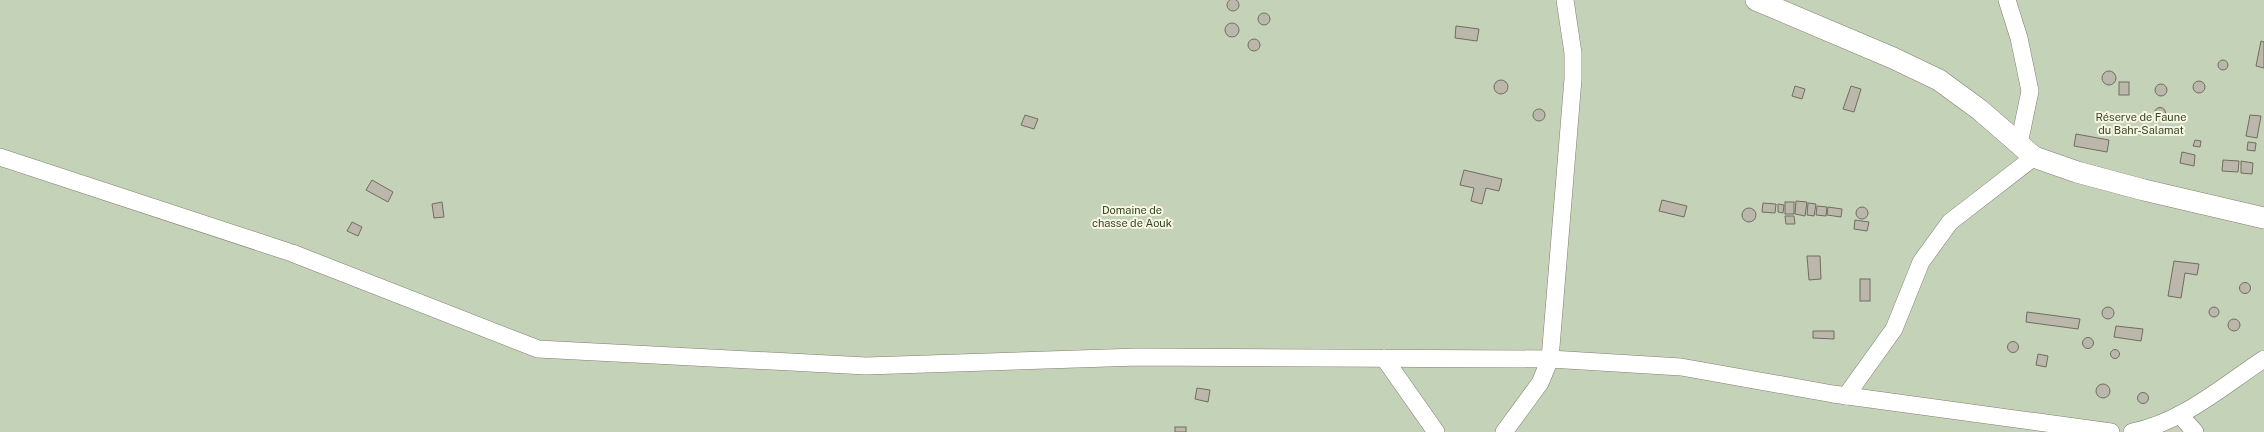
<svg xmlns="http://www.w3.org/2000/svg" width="2264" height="432" viewBox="0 0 2264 432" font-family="'Public Sans',sans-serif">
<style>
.green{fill:#c4d2b8}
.building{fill:#bbb8ab;stroke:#706d61}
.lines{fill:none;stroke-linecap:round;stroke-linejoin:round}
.minor-casing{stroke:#817e72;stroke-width:18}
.major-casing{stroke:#817e72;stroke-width:22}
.minor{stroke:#fff;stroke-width:17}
.major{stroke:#fff;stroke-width:21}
.labels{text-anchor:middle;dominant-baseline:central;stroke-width:4;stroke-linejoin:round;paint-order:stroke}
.park-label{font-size:11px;fill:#32481b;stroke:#f8f5e7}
</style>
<rect width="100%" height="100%" fill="#ebe7da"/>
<rect class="green" x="0" y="0" width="2264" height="432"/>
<g class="building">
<circle cx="1233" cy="5" r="6"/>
<circle cx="1264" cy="19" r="6"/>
<circle cx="1232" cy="30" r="7"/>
<polygon points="1456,26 1479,29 1477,41 1455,38"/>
<circle cx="1254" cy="45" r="6"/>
<polygon points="2261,41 2264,42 2264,68 2256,66"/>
<circle cx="2223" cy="65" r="5"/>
<circle cx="2109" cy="78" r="7"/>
<circle cx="1501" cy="87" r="7"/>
<circle cx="2199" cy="87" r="6"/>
<rect x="2119" y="82" width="10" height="13"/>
<circle cx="2161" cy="90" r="6"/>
<polygon points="1795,86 1805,89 1802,99 1792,96"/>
<polygon points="1851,86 1861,89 1854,112 1843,109"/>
<circle cx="2160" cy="113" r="5.5"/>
<circle cx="1539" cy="115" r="6"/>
<polygon points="1025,115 1038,119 1034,129 1021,125"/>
<polygon points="2250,115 2261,116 2257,138 2246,136"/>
<polygon points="2076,134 2109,140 2107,152 2074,146"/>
<polygon points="2195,140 2201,141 2200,147 2193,146"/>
<polygon points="2248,142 2256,143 2255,151 2247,150"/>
<polygon points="2182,152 2195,155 2194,166 2180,163"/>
<polygon points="2223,160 2239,161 2238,172 2222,171"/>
<polygon points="2241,161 2253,163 2252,174 2241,173"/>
<polygon points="1464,170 1502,179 1499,191 1486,188 1482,204 1471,201 1474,188 1460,185"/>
<polygon points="372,180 393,192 388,202 366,190"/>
<polygon points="1662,200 1687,206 1684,217 1659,211"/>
<polygon points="1796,201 1807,202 1805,216 1795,214"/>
<polygon points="442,202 444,217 434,218 432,204"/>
<rect x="1785" y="202" width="9" height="12"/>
<polygon points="1763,203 1776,204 1775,213 1762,212"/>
<polygon points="1808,203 1816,204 1814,216 1807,215"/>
<polygon points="1778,204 1784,205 1783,213 1778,212"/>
<polygon points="1817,206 1827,207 1826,216 1816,215"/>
<circle cx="1862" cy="213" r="6"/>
<polygon points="1828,207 1842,209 1841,217 1827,215"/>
<circle cx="1749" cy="215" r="7"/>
<polygon points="1785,216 1794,216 1795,224 1786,224"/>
<polygon points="1855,220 1869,222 1867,231 1854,229"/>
<polygon points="352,222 362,227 358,236 347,231"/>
<polygon points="1807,256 1820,256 1821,279 1809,280"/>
<polygon points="2174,261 2199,264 2197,275 2185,273 2181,298 2168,296"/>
<rect x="1860" y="279" width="10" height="22"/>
<circle cx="2245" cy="288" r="5.5"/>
<circle cx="2214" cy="312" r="5"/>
<circle cx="2108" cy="313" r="6"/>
<polygon points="2027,312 2080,319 2078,329 2026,322"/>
<circle cx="2234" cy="325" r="6"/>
<polygon points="2116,326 2143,329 2141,341 2114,337"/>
<polygon points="1813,331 1834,331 1834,339 1813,338"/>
<circle cx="2088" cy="343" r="5.5"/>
<circle cx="2013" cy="347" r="5.5"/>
<circle cx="2115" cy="354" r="4.5"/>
<polygon points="2038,354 2048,356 2046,367 2036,365"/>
<circle cx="2103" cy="391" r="7"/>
<polygon points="1197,388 1210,390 1208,402 1195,399"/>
<circle cx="2143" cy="398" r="5.5"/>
<rect x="1175" y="427" width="11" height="5"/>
</g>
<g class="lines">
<defs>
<g id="minor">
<polyline points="2007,0 2019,38 2030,91 2019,144"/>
<polyline points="0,157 292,253 538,349 866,366 1138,357 1550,359 1681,367 1833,394 2111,432"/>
<polyline points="1384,358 1436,432"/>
<polyline points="1846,396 1894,329 1921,262 1950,222 2034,157"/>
<polyline points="2180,415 2195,432"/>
<polyline points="1504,432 1540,383 1550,359 1573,79 1573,53 1565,0"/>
<path d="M 2132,432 C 2181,423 2223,386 2264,359"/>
</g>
<polyline id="major" points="1756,0 1893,58 1939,80 1980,110 2034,157 2077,172 2144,190 2264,218"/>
</defs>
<use href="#minor" class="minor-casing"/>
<use href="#major" class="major-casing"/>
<use href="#minor" class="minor"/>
<use href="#major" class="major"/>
</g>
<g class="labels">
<g class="park-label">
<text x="2141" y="117">Réserve de Faune<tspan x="2141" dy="13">du Bahr-Salamat</tspan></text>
<text x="1132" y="210">Domaine de<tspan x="1132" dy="13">chasse de Aouk</tspan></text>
</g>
</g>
</svg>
